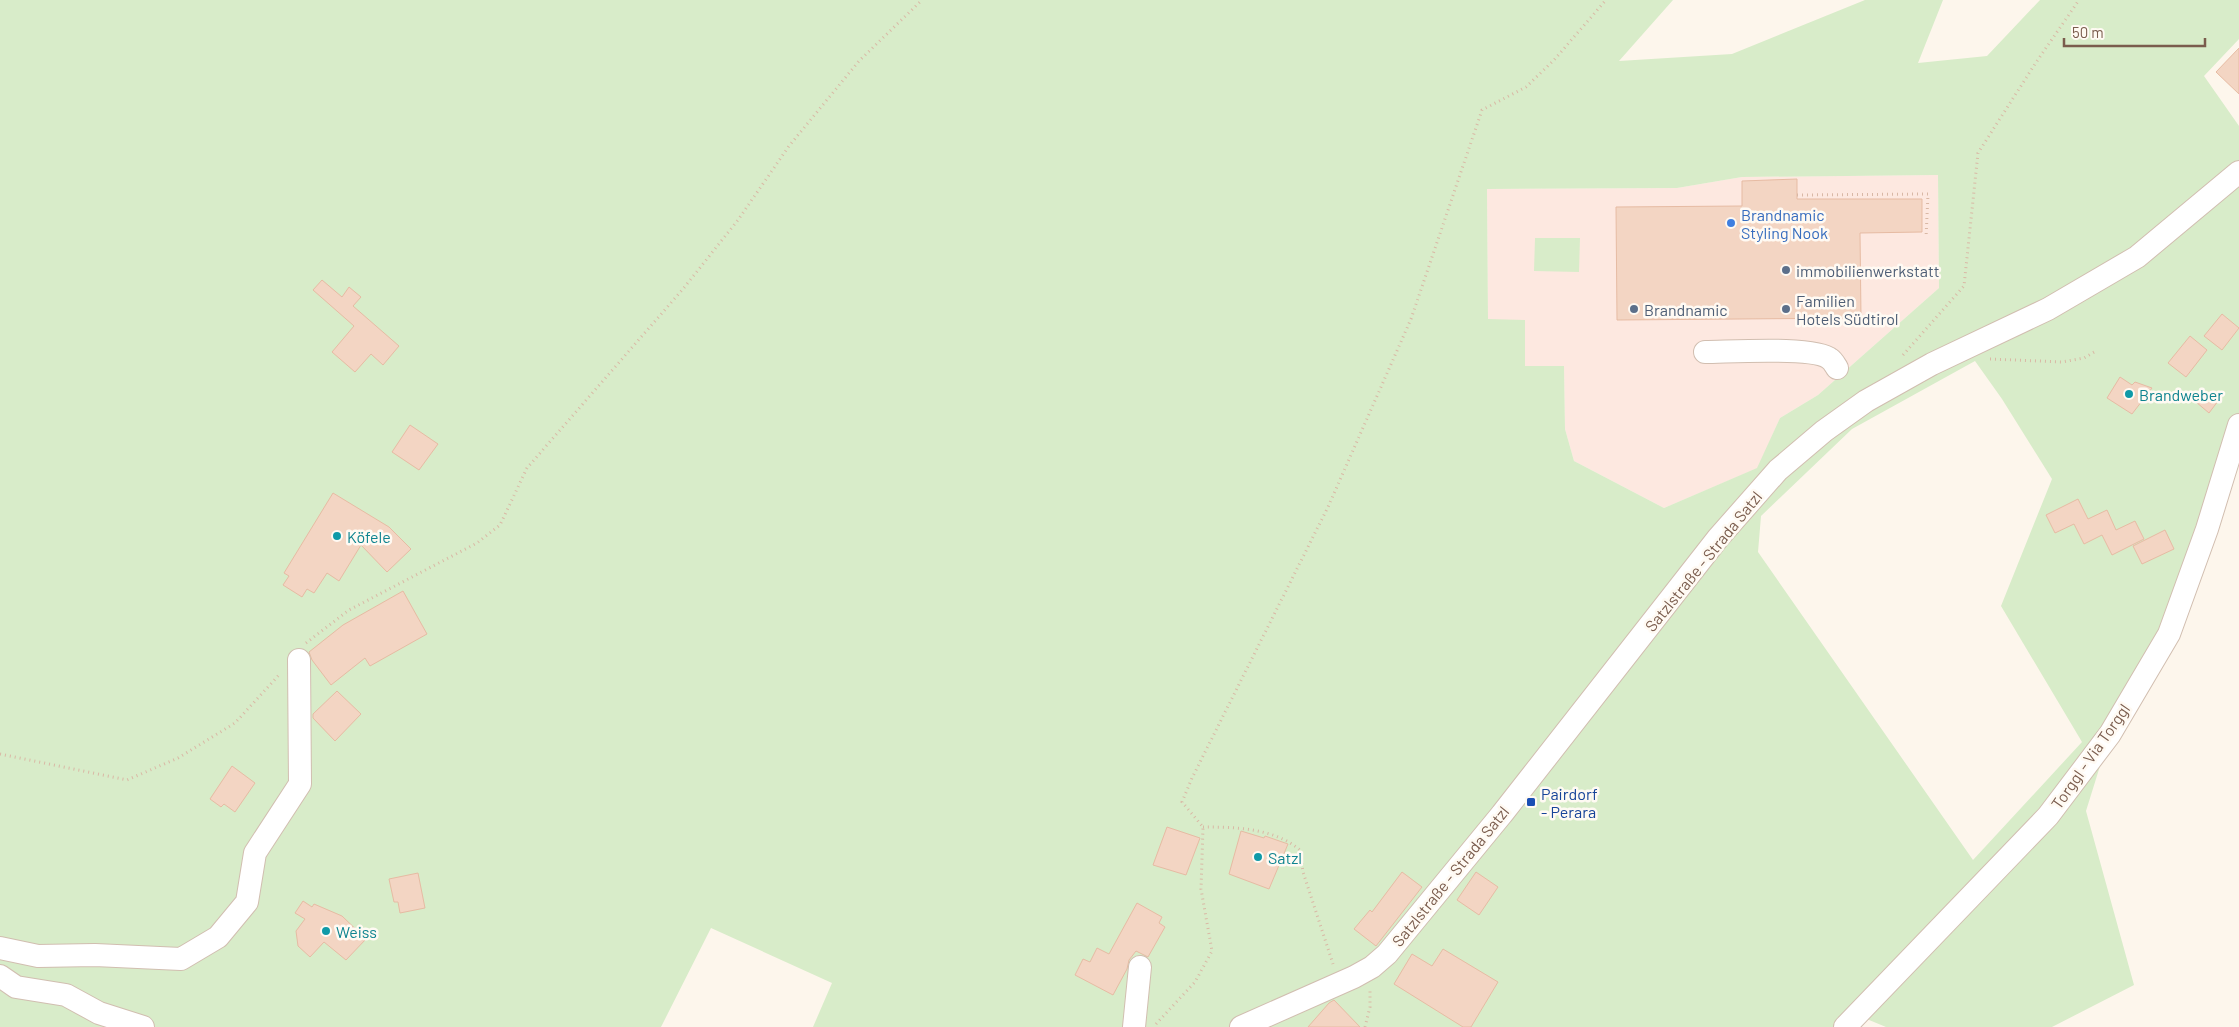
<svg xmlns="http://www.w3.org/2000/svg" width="2239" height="1027" viewBox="0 0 2239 1027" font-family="Barlow,sans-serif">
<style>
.commercial{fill:#fde8e0}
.green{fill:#d8ecc9;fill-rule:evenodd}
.building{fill:#f3d5c3;stroke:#e6bba3}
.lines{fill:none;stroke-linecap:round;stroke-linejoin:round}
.minor-casing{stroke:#d1beb0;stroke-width:24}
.path{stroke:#d9b8a5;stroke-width:3;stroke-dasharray:1 4;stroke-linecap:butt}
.minor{stroke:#fff;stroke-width:22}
.shop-dot{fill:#3f7fe0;stroke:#fffaf3;stroke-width:2}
.service-dot{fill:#5c6f8a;stroke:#fffaf3;stroke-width:2}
.culture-dot{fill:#0f9aa8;stroke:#fffaf3;stroke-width:2}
.transit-dot{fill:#1a4fb4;stroke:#fffaf3;stroke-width:2}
.labels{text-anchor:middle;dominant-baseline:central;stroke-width:5;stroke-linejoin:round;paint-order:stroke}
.shop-label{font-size:16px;fill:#366cbe;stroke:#fffaf3;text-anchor:start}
.service-label{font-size:16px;fill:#4e5e75;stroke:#fffaf3;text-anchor:start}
.culture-label{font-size:16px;fill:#0d838f;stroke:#fffaf3;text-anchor:start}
.street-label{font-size:16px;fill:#7a5c4d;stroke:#fffaf3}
.transit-label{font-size:16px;fill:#164399;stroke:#fffaf3;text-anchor:start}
</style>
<rect width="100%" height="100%" fill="#fdf6ec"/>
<polygon class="commercial" points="1938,175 1939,288 1818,395 1780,418 1758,468 1664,508 1574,461 1565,429 1564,367 1525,366 1488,320 1487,189 1677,188 1742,177"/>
<g class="green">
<path d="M 0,0 L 1673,0 L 1619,61 L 1732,54 L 1865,0 L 1943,0 L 1918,63 L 1987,56 L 2040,0 L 2239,0 L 2239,39 L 2204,76 L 2239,126 L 2239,425 L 2207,529 L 2110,734 L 2086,811 L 2134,985 L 2052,1027 L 1886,1027 L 1857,1015 L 1845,1027 L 813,1027 L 832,983 L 711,928 L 661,1027 L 0,1027 ZM 1938,175 L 1939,288 L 1818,395 L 1780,418 L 1757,468 L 1664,508 L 1574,461 L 1565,429 L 1564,366 L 1525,366 L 1525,320 L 1488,319 L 1487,189 L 1677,188 L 1742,177 ZM 1975,361 L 2002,399 L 2052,479 L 2001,606 L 2082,742 L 1973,860 L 1758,552 L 1761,516 L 1852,429 Z"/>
<polygon points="1535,238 1580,238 1579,272 1534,271"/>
</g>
<g class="building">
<polygon points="2239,48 2239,94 2216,72"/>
<polygon points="1797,179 1797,199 1922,199 1922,232 1860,233 1861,318 1617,320 1616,207 1742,206 1742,181"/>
<polygon points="322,280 342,297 349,287 361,297 353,306 399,346 383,365 371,354 355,372 332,352 354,326 313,290"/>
<polygon points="2222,314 2239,328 2222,350 2204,336"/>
<polygon points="2190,336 2207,350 2186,377 2168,363"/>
<polygon points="2120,377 2132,385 2135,382 2152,388 2132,414 2107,398"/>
<polygon points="2206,391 2218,401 2209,413 2196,402"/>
<polygon points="410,425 438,444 419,470 392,452"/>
<polygon points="333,493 389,527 411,549 387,572 361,545 339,581 327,573 314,593 307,589 302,597 283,585 289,576 284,573"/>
<polygon points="2078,499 2088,519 2107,510 2116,530 2135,521 2144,539 2112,555 2102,535 2084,544 2074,524 2055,533 2046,515"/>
<polygon points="2165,530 2174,549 2142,564 2133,546"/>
<polygon points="403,591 427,634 370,666 365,658 331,685 312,660 309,652 343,625"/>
<polygon points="337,691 361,714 335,741 313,718 313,714"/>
<polygon points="232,766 255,783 235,812 224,804 221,807 210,799"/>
<polygon points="1167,827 1200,838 1186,875 1153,865"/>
<polygon points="1241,831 1264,838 1265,836 1288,844 1269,889 1229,874"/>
<polygon points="1402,872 1422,887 1376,946 1354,929 1370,910 1372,912"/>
<polygon points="1476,872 1498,887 1479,915 1457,900"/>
<polygon points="418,873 425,908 400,913 398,902 394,902 389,879"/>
<polygon points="303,901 312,907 314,904 342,916 366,939 346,960 324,942 310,957 298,946 296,931 305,919 295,913"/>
<polygon points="1137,903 1162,917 1159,923 1165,927 1148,957 1136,951 1129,960 1127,969 1113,995 1075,975 1083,959 1090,962 1097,948 1109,954"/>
<polygon points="1443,949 1498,982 1471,1027 1463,1027 1394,984 1412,954 1432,966"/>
<polygon points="1334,1000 1360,1027 1308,1027 1329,1003"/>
</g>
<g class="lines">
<defs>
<g id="minor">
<path d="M 1705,352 C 1729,352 1815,346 1830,359 C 1833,361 1835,365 1837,368"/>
<polyline points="0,948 38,956 95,955 181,959 218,937 247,902 255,853 300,784 299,660"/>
<polyline points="0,976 16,987 66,995 99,1013 143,1027"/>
<polyline points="1134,1027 1140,967"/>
<polyline points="1241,1027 1354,977 1372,967 1387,954 1502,814 1718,538 1778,470 1824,431 1866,401 1932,364 2048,309 2137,257 2239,172"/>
<polyline points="1845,1027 2048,816 2110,734 2169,634 2207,529 2239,425"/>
</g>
</defs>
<use href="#minor" class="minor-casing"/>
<g class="path">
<polyline points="1797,195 1928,194 1926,238"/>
<polyline points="1903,355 1964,286 1978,153 2035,64 2079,0"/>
<polyline points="1990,359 2062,362 2084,358 2096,351"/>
<polyline points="306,643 349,610 477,543 500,525 527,468 683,289 738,220 789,146 859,61 922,0"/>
<polyline points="0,754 127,780 178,758 235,723 279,675"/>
<path d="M 1203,827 C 1235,827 1274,828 1300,850 L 1303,872 L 1333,964"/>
<polyline points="1156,1024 1195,982 1212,951 1201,889 1203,827 1182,802 1192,778 1328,507 1411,319 1482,110 1526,87 1554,60 1606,0"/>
<polyline points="1365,1027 1370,1007 1370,991"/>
</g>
<use href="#minor" class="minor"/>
</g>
<circle class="shop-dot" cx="1731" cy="223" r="5"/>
<g class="service-dot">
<circle cx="1786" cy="270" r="5"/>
<circle cx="1634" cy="309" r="5"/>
<circle cx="1786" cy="309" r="5"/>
</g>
<g class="culture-dot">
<circle cx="2129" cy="394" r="5"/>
<circle cx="337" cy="536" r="5"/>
<circle cx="1258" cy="857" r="5"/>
<circle cx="326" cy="931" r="5"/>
</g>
<rect class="transit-dot" x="1526" y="797" width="10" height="10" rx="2.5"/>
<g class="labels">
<g class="shop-label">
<text x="1741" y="214">Brandnamic<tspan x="1741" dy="18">Styling Nook</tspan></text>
</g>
<g class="service-label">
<text x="1796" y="270">immobilienwerkstatt</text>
<text x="1796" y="300">Familien<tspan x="1796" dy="18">Hotels Südtirol</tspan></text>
<text x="1644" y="309">Brandnamic</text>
</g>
<g class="culture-label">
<text x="2139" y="394">Brandweber</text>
<text x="347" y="536">Köfele</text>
<text x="1268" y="857">Satzl</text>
<text x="336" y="931">Weiss</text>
</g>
<g class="street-label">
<text transform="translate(1703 561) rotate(-51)">Satzlstraße - Strada Satzl</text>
<text transform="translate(2090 756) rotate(-55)">Torggl - Via Torggl</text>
<text transform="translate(1450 876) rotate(-51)">Satzlstraße - Strada Satzl</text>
</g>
<g class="transit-label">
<text x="1541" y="793">Pairdorf<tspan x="1541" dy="18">- Perara</tspan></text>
</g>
</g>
<path d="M2064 38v8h141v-8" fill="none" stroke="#7a5c4d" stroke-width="2.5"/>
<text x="2072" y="38" font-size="15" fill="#7a5c4d" stroke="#fffaf3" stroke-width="4" paint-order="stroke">50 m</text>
</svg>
